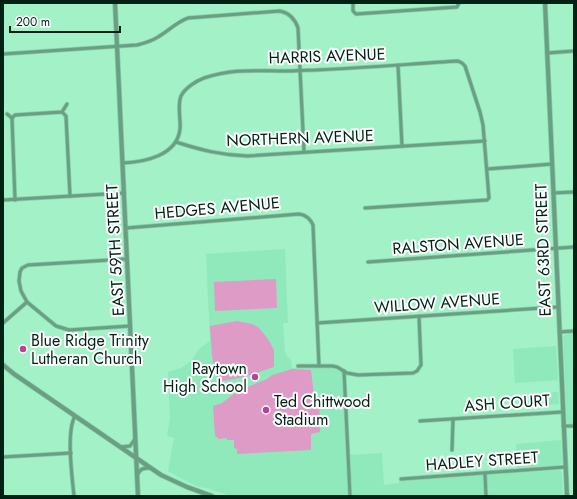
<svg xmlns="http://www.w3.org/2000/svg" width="577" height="499" viewBox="0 0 577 499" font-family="Jost,sans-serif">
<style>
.built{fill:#90e9bb}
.pitch{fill:#dd9bc6}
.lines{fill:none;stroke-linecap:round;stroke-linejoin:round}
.minor-casing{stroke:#85cca7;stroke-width:4.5}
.tertiary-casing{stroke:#85cca7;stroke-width:5.5}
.minor{stroke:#6a9f83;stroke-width:3}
.tertiary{stroke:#6a9f83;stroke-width:4}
.poi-dot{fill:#ba4399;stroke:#fefefe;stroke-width:1.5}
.labels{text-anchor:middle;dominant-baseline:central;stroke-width:4;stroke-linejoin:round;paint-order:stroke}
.street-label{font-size:16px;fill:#012213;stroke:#fefefe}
.poi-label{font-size:16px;fill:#012213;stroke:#fefefe;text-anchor:start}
</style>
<rect width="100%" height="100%" fill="#a2f1c7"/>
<g class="built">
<polygon points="285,249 288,323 283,323 285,352 287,356 291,360 292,368 331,368 342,372 348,496 227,496 225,494 206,488 199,487 186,481 168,471 174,438 167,436 170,418 168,372 181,368 191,361 199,349 210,341 206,254"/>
<polygon points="574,333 574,424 570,424 567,422 563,336 567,334"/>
<polygon points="556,346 558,380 515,383 513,349"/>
<polygon points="558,392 559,404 524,407 523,395"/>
<polygon points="561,440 562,463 560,465 517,468 516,444"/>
<polygon points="382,453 384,485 399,483 399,481 560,470 562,473 563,496 352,496 350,455"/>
</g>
<g class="pitch">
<polygon points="276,279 277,308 215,311 214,282"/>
<polygon points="237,321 252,324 258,327 268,339 274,350 274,367 244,377 222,381 217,378 212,356 210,326"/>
<polygon points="292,369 311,370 314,396 319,399 320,432 311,434 311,450 237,454 237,449 234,448 234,440 227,440 227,438 219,439 215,436 213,406 222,403 235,393 234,389 240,390 267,379 272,375"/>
</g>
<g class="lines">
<defs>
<g id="minor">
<polyline points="353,3 353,11 356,14 457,7 459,3"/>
<polyline points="547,53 574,51"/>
<path d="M 3,54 L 137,45 C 145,43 152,41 158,37 C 170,30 175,23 188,18 L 280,11 C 289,13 295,19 298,28 L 304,152"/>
<polyline points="398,65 402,146"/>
<polyline points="62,112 66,116 70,196"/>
<polyline points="7,114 12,118"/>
<polyline points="12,118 15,200"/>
<polyline points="12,118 15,115 62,112 67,104"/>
<path d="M 176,142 C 201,150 220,155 247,156 L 485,141"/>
<path d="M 123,163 C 144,162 177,156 180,129 C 181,119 177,106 181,96 C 185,88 196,81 204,78 C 233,68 256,71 285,71 C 295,71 306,70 316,70 C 363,68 410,64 458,61 L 462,63 L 465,66 L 480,112 L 483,125 L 489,198 L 487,200 L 365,208"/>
<polyline points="487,169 552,164"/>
<polyline points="553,193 574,192"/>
<polyline points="3,200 124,193"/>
<path d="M 126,228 L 299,214 C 306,215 310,218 313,225 L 319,366"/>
<polyline points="127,259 28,265 22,268 20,272 19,281 21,291 27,302 56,326 69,330 130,326"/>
<polyline points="368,262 574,247"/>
<polyline points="3,323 27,302"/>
<polyline points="317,323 558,307"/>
<polyline points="559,332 574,331"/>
<polyline points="298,366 332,366 337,367 347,373 358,375 413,373 417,371 421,365 419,316"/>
<polyline points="344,371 350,496"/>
<polyline points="420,421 562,412"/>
<polyline points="563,426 574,426"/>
<polyline points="121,447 130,446 135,439"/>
<polyline points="452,450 453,419"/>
<polyline points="3,457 71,453"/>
<path d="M 138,474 C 140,468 145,468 151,468"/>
<polyline points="485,474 486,496"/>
<polyline points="401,479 565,467"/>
<path d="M 74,496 C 72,476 66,432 75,416"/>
</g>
<g id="tertiary">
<polyline points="115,3 138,496"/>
<polyline points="545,3 567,496"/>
<polyline points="3,365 14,374 161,475 187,487 212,496"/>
</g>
</defs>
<use href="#minor" class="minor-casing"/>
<use href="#tertiary" class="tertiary-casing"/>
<use href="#minor" class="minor"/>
<use href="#tertiary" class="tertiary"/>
</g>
<g class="poi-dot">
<circle cx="23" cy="349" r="4"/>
<circle cx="255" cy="377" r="4"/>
<circle cx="266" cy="410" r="4"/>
</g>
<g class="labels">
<g class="street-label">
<text transform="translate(327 56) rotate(-2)">HARRIS AVENUE</text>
<text transform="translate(300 138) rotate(-2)">NORTHERN AVENUE</text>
<text transform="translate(217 208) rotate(-5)">HEDGES AVENUE</text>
<text transform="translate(458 244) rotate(-4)">RALSTON AVENUE</text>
<text transform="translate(115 250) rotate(-93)">EAST 59TH STREET</text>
<text transform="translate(543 250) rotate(-92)">EAST 63RD STREET</text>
<text transform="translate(437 303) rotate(-4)">WILLOW AVENUE</text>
<text transform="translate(507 403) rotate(-4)">ASH COURT</text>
<text transform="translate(482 461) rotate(-4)">HADLEY STREET</text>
</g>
<g class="poi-label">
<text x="31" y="340">Blue Ridge Trinity<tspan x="31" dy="18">Lutheran Church</tspan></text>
<text x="247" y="368" text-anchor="end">Raytown<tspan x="247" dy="18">High School</tspan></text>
<text x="274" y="401">Ted Chittwood<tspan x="274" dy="18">Stadium</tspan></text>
</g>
</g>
<rect width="577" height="499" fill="none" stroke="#012213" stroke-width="8"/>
<path d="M10 26v6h110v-6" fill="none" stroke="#012213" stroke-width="2"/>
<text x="16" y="26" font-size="12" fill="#012213" stroke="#fefefe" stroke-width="3" paint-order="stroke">200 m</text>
</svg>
